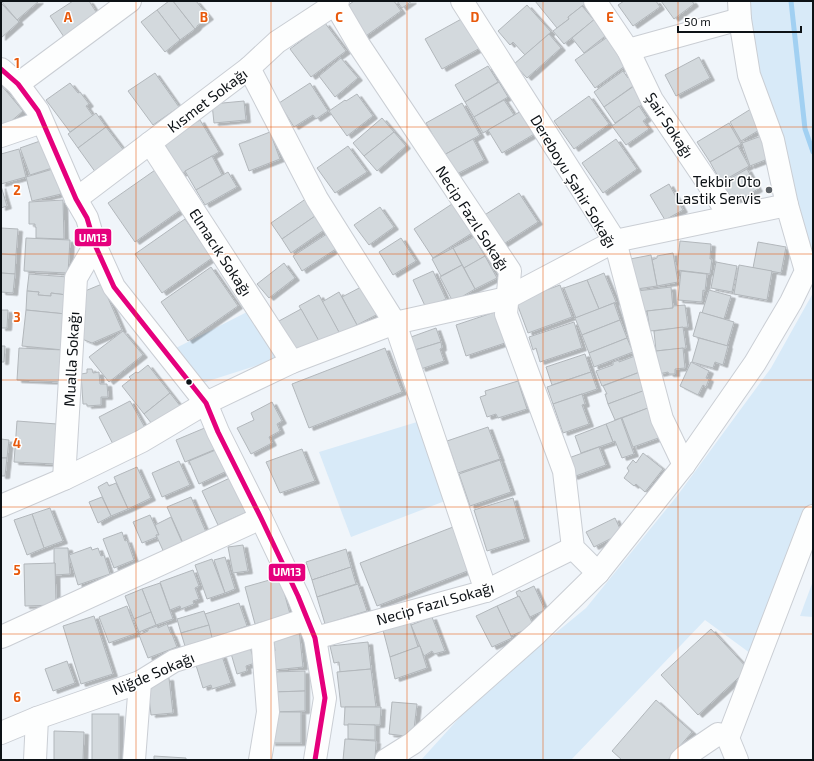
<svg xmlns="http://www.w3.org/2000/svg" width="814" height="761" viewBox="0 0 814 761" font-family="'Exo 2',sans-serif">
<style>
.green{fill:#d8eaf8}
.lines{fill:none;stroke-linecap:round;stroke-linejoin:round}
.stream{stroke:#a1d0f2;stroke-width:5}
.building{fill:#d3d9dd;stroke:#b2b7bb;filter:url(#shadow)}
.minor-casing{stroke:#caced4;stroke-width:24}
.minor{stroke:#fdfefe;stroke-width:22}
.bus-1-casing{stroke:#fff;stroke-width:8}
.bus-1{stroke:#e5007d;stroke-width:5}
.grid{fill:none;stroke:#e8590c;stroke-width:1;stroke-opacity:0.55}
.poi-dot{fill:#5c6166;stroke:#fff;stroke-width:1.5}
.bus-dot{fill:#0d1216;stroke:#fff;stroke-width:1.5}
.labels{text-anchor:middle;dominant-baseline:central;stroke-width:3;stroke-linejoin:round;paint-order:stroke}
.street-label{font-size:15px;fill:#0d1216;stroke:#fff}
.poi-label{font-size:15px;fill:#0d1216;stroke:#fff;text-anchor:end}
.grid-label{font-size:13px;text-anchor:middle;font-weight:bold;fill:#e8590c;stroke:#fff;stroke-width:3;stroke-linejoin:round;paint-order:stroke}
.line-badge{stroke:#fff;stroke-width:1.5}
.badge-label{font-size:11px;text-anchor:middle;font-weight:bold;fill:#fff}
</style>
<defs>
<filter id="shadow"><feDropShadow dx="4.5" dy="2.5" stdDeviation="0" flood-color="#0004"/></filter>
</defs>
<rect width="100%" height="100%" fill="#f0f5fa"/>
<g class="green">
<polygon points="749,1 813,1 813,260 754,73"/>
<polygon points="813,293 813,506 754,656 705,620 571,760 421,760 480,695 586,608 677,496 771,368"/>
<polygon points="247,312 283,357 202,383 174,349"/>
<polygon points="417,422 445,501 351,537 319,452"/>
<polygon points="813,581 813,617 800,616"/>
</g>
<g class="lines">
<polyline class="stream" points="791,1 805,129 813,152"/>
</g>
<g class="building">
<polygon points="1,1 39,1 17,20"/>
<polygon points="73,1 89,1 100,18 66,40 50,16"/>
<polygon points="169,1 173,1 195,29 180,40 157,10"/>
<polygon points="173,1 196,1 209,17 197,26 197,27 195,29"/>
<polygon points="354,1 394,1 401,11 363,38 343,9"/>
<polygon points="397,1 412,1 402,8"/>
<polygon points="535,1 585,1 587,2 568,17 569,19 557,28"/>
<polygon points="624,1 656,1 660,7 633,26 618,5"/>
<polygon points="661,1 692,1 694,4 674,19"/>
<polygon points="1,3 19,22 1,38"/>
<polygon points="527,5 551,32 525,55 513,42 510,45 498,31"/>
<polygon points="582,6 594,20 564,44 553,31 569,19 568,17"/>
<polygon points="157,10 180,40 165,52 141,22"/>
<polygon points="465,17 482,47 442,69 425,39"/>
<polygon points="596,18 609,33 584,53 572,38"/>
<polygon points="325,23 346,51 311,77 290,49"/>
<polygon points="549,34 561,48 527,78 514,64"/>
<polygon points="609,36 629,63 595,88 575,60"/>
<polygon points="699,57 710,78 676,96 665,75"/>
<polygon points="341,58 358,78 335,97 319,76"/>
<polygon points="488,66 498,82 465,102 455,85"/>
<polygon points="623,71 628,78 630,76 636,84 604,107 594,92"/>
<polygon points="155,73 179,107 153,125 128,91"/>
<polygon points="499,82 508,97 474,117 465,102"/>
<polygon points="70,83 78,93 80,92 89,104 86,106 93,116 70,132 46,100"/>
<polygon points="310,83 328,111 316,119 313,115 294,127 279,103"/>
<polygon points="1,85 23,111 1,130"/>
<polygon points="634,86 646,102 615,123 604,107"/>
<polygon points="357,94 373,116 347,136 329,111 345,100 346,101"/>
<polygon points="589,96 609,124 574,149 554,121"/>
<polygon points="504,100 514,115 483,133 474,117"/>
<polygon points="244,101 246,120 214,123 212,104"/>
<polygon points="462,103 480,135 444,155 426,123"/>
<polygon points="639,106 647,118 643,121 649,129 626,145 612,126"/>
<polygon points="754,107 766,126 741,141 730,122"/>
<polygon points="523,110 536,133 502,153 488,130"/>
<polygon points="96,113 106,127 78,148 68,134"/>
<polygon points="382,118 394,132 364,156 353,143"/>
<polygon points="200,120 219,152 181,174 163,141"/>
<polygon points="729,123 741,144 710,162 697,142"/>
<polygon points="106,127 125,152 96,173 78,148"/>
<polygon points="270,132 280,159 249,171 239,144"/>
<polygon points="394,132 406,146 377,171 364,156"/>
<polygon points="764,135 773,157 750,166 742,143"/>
<polygon points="473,139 484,160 455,175 444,155"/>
<polygon points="616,139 637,169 603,193 582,163"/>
<polygon points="43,140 52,168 30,175 20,148"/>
<polygon points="348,146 367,172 335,193 317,168"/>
<polygon points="738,146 749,166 721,182 710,162"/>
<polygon points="19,149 26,177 1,184 1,154"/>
<polygon points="212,156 222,175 196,190 185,171"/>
<polygon points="158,168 185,207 135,242 108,203"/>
<polygon points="53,169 61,194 32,201 26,177"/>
<polygon points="747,169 758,189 736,202 735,200 732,201 722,183"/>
<polygon points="228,172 237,187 205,205 196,190"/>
<polygon points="669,184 683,210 665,220 650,195"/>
<polygon points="1,186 7,206 1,208"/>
<polygon points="519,193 538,222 502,245 483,216"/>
<polygon points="307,198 318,214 282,239 271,223"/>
<polygon points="63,200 64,239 36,238 36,227 35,227 35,224 29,224 29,202"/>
<polygon points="452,204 472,233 433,258 414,229"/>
<polygon points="380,207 394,227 369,245 354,225"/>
<polygon points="318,214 327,228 291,253 282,239"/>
<polygon points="185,219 212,258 162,293 135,254"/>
<polygon points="1,228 18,229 16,255 1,254"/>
<polygon points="330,232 339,247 302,271 293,256"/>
<polygon points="474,237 485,256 464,268 453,248"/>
<polygon points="26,238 70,240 68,273 24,271"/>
<polygon points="401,238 416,261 393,275 379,252"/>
<polygon points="680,241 711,244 710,259 712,259 710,274 677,270"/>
<polygon points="758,242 786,247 781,273 753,268"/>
<polygon points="453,248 462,265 441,276 432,259"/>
<polygon points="673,253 678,282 657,286 652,260 657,258 657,256"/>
<polygon points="1,254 16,255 15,274 1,273"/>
<polygon points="651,255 657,286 630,290 625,260"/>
<polygon points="485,256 497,278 475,289 464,268"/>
<polygon points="716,262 737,266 732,292 711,288"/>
<polygon points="284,263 295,278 269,298 257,284"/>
<polygon points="462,265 475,289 453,302 440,277"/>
<polygon points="739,265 772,271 767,300 734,294"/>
<polygon points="211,267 238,306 188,341 161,302"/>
<polygon points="433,271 446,299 426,308 413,280"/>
<polygon points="681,271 707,274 705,291 703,290 702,302 678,300"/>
<polygon points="1,273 15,274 13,293 1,292"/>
<polygon points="604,273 616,302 599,309 587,280"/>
<polygon points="29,274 68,277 67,295 51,293 51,296 38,295 39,292 27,291"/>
<polygon points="587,280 599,309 576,318 564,288"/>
<polygon points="102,284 122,330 92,343 82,339 85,291"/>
<polygon points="560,285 572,317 528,333 516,301"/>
<polygon points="363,286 378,314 357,325 342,297"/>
<polygon points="671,287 673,308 639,312 637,291"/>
<polygon points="709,290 731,296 724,319 702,313"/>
<polygon points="27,291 39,292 38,295 51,296 51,293 67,295 65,314 26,310"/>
<polygon points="339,292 357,325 340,334 322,302"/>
<polygon points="319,295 340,334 321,345 299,306"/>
<polygon points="614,303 620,320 582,335 575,318"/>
<polygon points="685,305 688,327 650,331 647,311 673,308 673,306"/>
<polygon points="301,309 319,341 297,353 279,321"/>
<polygon points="1,310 8,310 7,328 1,328"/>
<polygon points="26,310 66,314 63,350 22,346"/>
<polygon points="498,311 508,342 466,356 456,325"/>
<polygon points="700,312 734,322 727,346 693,336"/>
<polygon points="620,320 627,338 589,353 582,335"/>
<polygon points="574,322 582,348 540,362 536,348 533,350 529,337"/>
<polygon points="683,327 686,348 656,351 654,331"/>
<polygon points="436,328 441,342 415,350 411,337"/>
<polygon points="123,331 143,355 109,382 89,357"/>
<polygon points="627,338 633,352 594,367 589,353"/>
<polygon points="699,338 728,346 723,365 715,362 713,368 692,362"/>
<polygon points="441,342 442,348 440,349 444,361 421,369 415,350"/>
<polygon points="1,346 5,346 4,362 1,362"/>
<polygon points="19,348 64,350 63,382 17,380"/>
<polygon points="385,348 402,392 309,428 292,384"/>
<polygon points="683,348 685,368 675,369 675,374 669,374 668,372 659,374 656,351"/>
<polygon points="585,354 591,372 552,385 546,367"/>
<polygon points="635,356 640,372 602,386 596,371 613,365 613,362 619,360 619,362"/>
<polygon points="691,362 709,371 706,378 709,379 706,387 703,385 698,395 680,386"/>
<polygon points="148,365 170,393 144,414 122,386 131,379 129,377 136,372 138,373"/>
<polygon points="87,369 92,369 93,373 99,372 100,384 107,384 108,397 101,397 101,405 87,406 87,404 83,404 81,374 87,373"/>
<polygon points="591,372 597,389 553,404 547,387"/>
<polygon points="640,372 646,386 642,387 643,391 608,404 605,394 607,394 603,386"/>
<polygon points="518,381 527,409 498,418 496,414 487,417 480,397 486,395 485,391"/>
<polygon points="648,389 654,406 615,420 608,404"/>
<polygon points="170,393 181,407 156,429 144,414"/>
<polygon points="582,394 585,404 582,405 589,424 563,433 553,404"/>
<polygon points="130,401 148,433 116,450 99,417"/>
<polygon points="272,402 282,421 277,424 280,431 269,437 272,443 251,454 237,428 254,420 251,413"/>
<polygon points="653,406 664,436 633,447 622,418"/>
<polygon points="621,418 634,454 622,458 615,441 613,442 606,424"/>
<polygon points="17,421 57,424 55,464 14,462"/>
<polygon points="606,424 613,442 581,453 575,436"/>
<polygon points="207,427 216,449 185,462 176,440"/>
<polygon points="488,427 500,459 458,473 447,441"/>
<polygon points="1,439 9,440 7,458 1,458"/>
<polygon points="599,447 606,465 573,477 566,459"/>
<polygon points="218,449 227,471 199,484 189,461"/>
<polygon points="302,449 315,481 280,493 266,462"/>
<polygon points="643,453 663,469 645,492 636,484 634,486 624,478 629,471 627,468 633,460 636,463"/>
<polygon points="1,458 7,458 5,476 1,476"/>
<polygon points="500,460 511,492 470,506 459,474"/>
<polygon points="179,461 190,485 162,497 152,473"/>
<polygon points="137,467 151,498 128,509 114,477"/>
<polygon points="232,477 247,512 218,525 202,491"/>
<polygon points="107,482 109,486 116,483 128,509 111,516 98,487"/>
<polygon points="102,497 111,516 98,523 89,502"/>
<polygon points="191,497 206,532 183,543 167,507"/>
<polygon points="513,498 525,539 487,551 474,510"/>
<polygon points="50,508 63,541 44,548 32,514"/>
<polygon points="32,514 44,548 27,555 14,520"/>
<polygon points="150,515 159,535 156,535 157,537 142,543 133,522"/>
<polygon points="171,517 185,549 166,557 156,535 159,535 155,525"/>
<polygon points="615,518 622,533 594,547 586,532"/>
<polygon points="453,527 470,570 377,606 360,563"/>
<polygon points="122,532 125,541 127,540 134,560 114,568 103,539"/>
<polygon points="243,545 248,571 233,573 228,547"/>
<polygon points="91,547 92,550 98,548 101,556 104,555 110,574 78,585 69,555"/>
<polygon points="54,548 68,548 70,574 55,575 55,563 54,563"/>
<polygon points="346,549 351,567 312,580 306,562"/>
<polygon points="225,557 235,589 225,593 214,560"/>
<polygon points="212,559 225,593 207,599 195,565"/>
<polygon points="55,563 56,605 25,606 24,564"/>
<polygon points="351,567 356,584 317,597 312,580"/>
<polygon points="193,570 199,586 195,588 199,599 193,601 194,604 181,609 180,606 170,610 160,582"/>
<polygon points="280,577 290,614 255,624 245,587"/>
<polygon points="160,583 173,619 156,625 142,589"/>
<polygon points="358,584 367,611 325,624 317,597"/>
<polygon points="534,586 545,610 530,617 519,596 518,597 516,592 520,590 521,592"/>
<polygon points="142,589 151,612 134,619 125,596"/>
<polygon points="519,596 534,626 511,636 497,606"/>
<polygon points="239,603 247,626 212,638 205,614"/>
<polygon points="127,606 137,633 109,643 99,617"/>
<polygon points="497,606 512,638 492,647 476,616"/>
<polygon points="204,611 209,625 181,633 177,619"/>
<polygon points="151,612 156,625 139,632 134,619"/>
<polygon points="94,616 113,674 81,684 63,626"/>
<polygon points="432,617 445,651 434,654 432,651 424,656 411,625"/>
<polygon points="410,622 418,647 390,657 383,630"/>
<polygon points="167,624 171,634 172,634 177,647 148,658 139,635 148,631 148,629 157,626 158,628"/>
<polygon points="209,625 212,638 185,646 181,633"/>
<polygon points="299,629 303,667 274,670 271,651 275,651 273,632"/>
<polygon points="711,629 748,669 698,715 661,675"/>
<polygon points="368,642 371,669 340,672 339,662 334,663 330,646"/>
<polygon points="249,644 255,663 246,666 247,671 237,674 230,650"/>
<polygon points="420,646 427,668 395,679 390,657"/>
<polygon points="221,653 231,683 212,689 211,685 203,688 195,662"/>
<polygon points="67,661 75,683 53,691 45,669"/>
<polygon points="371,669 376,707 341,707 337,672"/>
<polygon points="305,671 305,691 273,692 273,672"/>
<polygon points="169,678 173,713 151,715 147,680"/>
<polygon points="305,691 305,711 273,712 273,692"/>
<polygon points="656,700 692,732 668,760 622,760 612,751"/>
<polygon points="392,702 417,704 413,737 389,734"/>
<polygon points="345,707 381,707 380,725 344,725"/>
<rect x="271" y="712" width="30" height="31"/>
<rect x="92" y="714" width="27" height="46"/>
<polygon points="348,724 375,725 375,740 348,739"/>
<polygon points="54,731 84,732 83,760 54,760"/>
<polygon points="345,739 376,741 375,760 343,760"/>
<polygon points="154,756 186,758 186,760 154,760"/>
</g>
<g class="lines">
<defs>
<g id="minor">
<polyline points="462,1 615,241 662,419 684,465"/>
<polyline points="595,1 628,50 652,100 730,216"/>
<polyline points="335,4 359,45 510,271 506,314 564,471 573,548 598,573"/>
<polyline points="628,50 740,19"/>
<polyline points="249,68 317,199 395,323 486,591"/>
<polyline points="1,69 18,84 38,111 76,199 87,218 95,245 114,287 206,403 218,432 261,518 298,596 315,638 325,698 315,760"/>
<polyline points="18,84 130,1"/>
<polyline points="1,136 42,122"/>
<polyline points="150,143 292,362"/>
<polyline points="76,199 249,68 277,42 335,4 338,1"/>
<polyline points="64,479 76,278 95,245"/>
<polyline points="1,506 64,479 142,441 206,403 292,362 395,323 507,298 615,241 787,205"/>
<polyline points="1,637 6,635 261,518"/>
<polyline points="315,638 486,591 573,548"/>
<polyline points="1,733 37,718 140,682 174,661 262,634 307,619"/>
<polyline points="728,738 813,516"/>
<polyline points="35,760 37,718"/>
<polyline points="134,760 140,682"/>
<polyline points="260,760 268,712 262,634"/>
<polyline points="386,760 413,743 536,634 598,573 684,465 755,363 791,302 806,271 787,205 773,140 749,75 740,19 739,1"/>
<polyline points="681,760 684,757 718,734 728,738 737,760"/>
</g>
</defs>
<use href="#minor" class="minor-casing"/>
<use href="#minor" class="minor"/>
<defs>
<polyline id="bus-1" points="1,69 18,84 38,111 76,199 87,218 95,245 114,287 206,403 218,432 261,518 298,596 315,638 325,698 315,760"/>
</defs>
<use href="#bus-1" class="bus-1-casing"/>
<use href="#bus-1" class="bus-1"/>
</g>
<path class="grid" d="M 136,1 L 136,760M 271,1 L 271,760M 407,1 L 407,760M 543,1 L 543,760M 678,1 L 678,760M 1,127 L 813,127M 1,254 L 813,254M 1,380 L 813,380M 1,507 L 813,507M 1,634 L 813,634"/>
<circle class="poi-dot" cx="769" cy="190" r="4"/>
<circle class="bus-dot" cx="189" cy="382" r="3.5"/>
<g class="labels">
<g class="street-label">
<text transform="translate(207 100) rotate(-37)">Kısmet Sokağı</text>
<text transform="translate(670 125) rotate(57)">Şair Sokağı</text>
<text transform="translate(574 181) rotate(59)">Dereboyu Şahir Sokağı</text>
<text transform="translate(473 218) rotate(57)">Necip Fazıl Sokağı</text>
<text transform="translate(221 252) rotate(57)">Elmacık Sokağı</text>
<text transform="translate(71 359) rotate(-87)">Mualla Sokağı</text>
<text transform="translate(435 603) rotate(-16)">Necip Fazıl Sokağı</text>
<text transform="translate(153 673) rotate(-23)">Niğde Sokağı</text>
</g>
<g class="poi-label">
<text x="761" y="181">Tekbir Oto<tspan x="761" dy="17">Lastik Servis</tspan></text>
</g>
</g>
<g class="grid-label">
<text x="68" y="22">A</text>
<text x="204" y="22">B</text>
<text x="339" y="22">C</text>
<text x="475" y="22">D</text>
<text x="610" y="22">E</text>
<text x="17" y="68">1</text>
<text x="17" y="195">2</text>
<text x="17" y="322">3</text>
<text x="17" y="448">4</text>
<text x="17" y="575">5</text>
<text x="17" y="702">6</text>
</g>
<g class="line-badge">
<rect x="74" y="228" width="38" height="19" rx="4" fill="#e5007d"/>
<rect x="268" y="563" width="38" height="19" rx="4" fill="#e5007d"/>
</g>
<g class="badge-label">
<text x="93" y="242">UM13</text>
<text x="287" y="576">UM13</text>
</g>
<rect width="814" height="761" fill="none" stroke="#0d1216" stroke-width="4"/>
<path d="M678 26v6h123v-6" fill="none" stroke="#0d1216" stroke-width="2"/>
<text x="684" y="26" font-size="12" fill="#0d1216" stroke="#ffffff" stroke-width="3" paint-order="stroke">50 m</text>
</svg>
